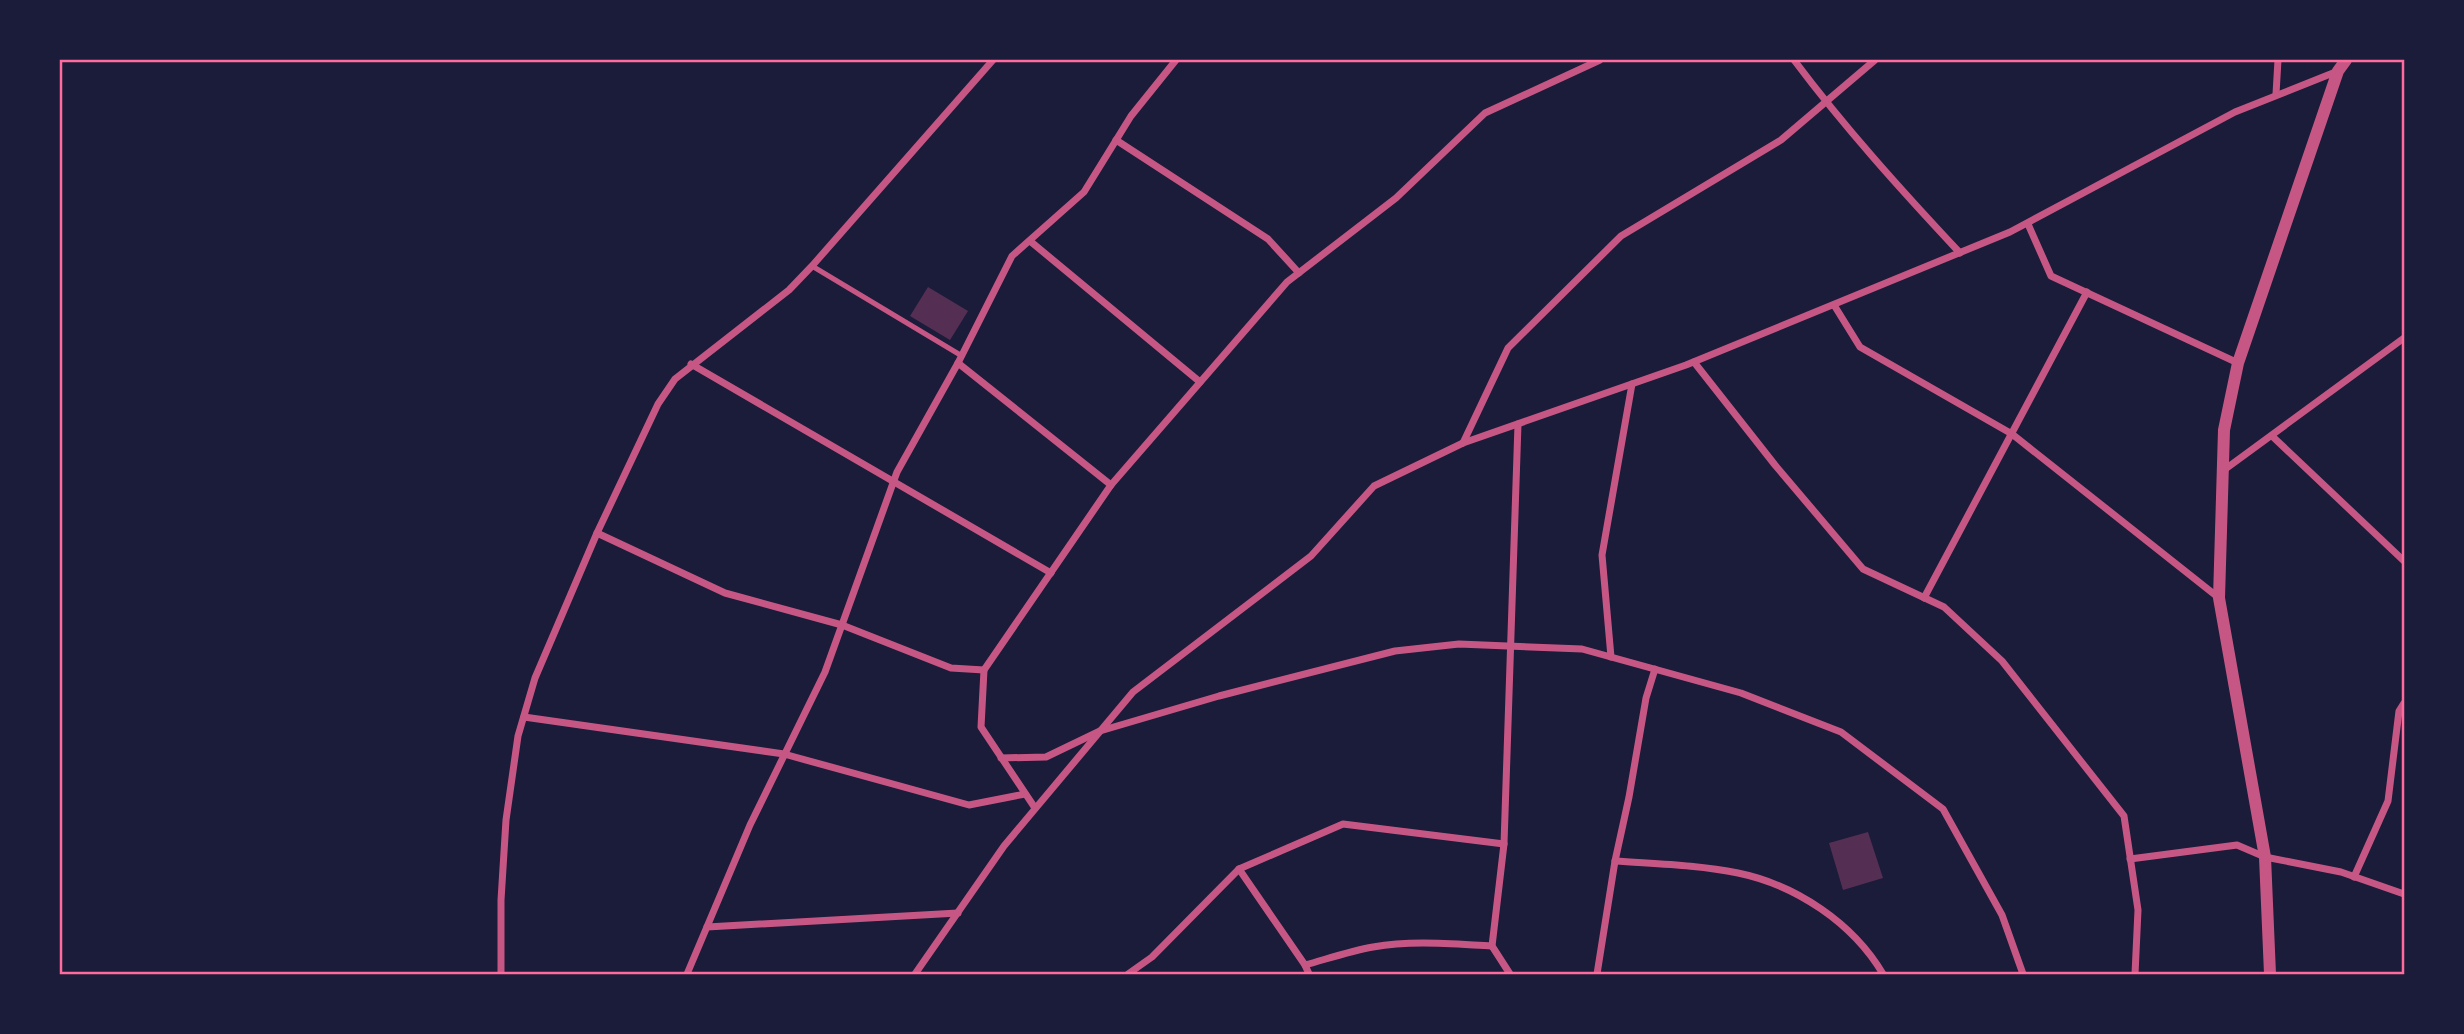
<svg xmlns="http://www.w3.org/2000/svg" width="2464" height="1034" viewBox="0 0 2464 1034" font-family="Karla,sans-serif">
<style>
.building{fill:#542f53}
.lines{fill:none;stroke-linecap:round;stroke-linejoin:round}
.service{stroke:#c65784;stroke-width:5}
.minor{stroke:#c65784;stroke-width:7}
.tertiary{stroke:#c65784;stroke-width:12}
.neatline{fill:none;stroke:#ff6b9d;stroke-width:2.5}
</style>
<rect width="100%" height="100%" fill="#1b1b3a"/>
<g class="building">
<polygon points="928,287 968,311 950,340 910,316"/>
<polygon points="1868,832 1883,878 1843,890 1829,843"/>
</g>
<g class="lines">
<polyline class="service" points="812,266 962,356"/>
<g class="minor">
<path d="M 1794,60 C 1845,128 1902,191 1960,253"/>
<polyline points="2276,94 2278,60"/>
<polyline points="1116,140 1268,239 1299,273"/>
<polyline points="2028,224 2051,276 2238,363"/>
<polyline points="1030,241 1200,382"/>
<polyline points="1834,305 1860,347 2012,434 2219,598"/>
<polyline points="1694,362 1775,465 1863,569 1944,607 2002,661 2124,816 2138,910 2135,974"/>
<polyline points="958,363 1111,485"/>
<polyline points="691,364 1051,573"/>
<polyline points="2272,436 2404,561"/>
<polyline points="1463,443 1508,348 1621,236 1781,140 1875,60"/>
<polyline points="2224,470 2404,338"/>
<polyline points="597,533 725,593 842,625 951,668 984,670"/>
<polyline points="1924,598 2087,292"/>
<polyline points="1611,657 1602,555 1632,384"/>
<polyline points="524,717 784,754 969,805 1025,794"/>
<polyline points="1001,758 1046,757 1100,731 1219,696 1395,651 1459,644 1582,649 1741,693 1841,732 1943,809 2002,915 2023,974"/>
<polyline points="1035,808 981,727 984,670 1111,485 1287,282 1396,198 1485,113 1600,60"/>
<polyline points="2130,859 2237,845 2265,857 2341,872 2404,894"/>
<path d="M 1615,861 C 1656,864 1698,865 1738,873 C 1796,885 1853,923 1883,974"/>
<polyline points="1239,869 1305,965 1309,974"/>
<polyline points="2354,877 2388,801 2399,711 2404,703"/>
<polyline points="707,927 958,913"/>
<path d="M 1305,965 C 1327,959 1350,951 1373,947 C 1412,940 1452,944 1492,946"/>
<polyline points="501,974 501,900 506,820 518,736 535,678 597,533 658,404 675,379 789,290 812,266 993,60"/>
<polyline points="687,974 750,825 825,672 897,472 958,363 1012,256 1084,192 1131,116 1176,60"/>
<polyline points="915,974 1004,846 1133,692 1311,556 1374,486 1463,443 1686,365 2010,232 2235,112 2338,71"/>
<polyline points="1128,974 1152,957 1239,869 1343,824 1504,844"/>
<polyline points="1510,974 1492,946 1504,844 1518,424"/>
<polyline points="1597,974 1615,861 1629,797 1646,698 1655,669"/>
</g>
<polyline class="tertiary" points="2270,974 2265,857 2219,598 2224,430 2238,363 2338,71 2346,60"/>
</g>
<rect width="2464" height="1034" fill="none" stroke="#1b1b3a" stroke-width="122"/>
<rect x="61" y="61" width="2342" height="912" class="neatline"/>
</svg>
